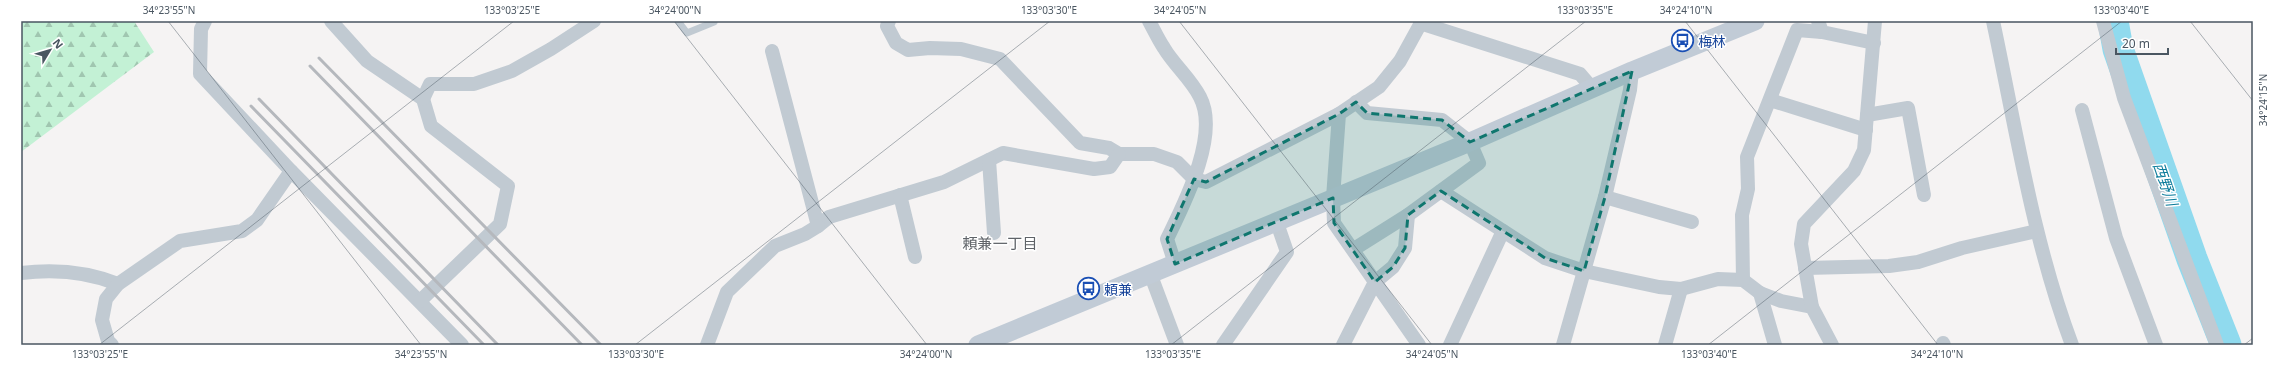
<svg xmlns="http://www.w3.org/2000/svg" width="2274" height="366" viewBox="0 0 2274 366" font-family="'Noto Sans','Noto Sans JP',sans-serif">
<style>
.forest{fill:url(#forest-firs)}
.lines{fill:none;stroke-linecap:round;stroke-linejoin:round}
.river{stroke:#90daee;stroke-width:31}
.lane{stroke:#c1cad2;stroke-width:7}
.street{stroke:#c1cad2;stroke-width:14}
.secondary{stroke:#c1cbd6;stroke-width:19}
.rail{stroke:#b5b8bd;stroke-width:3}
.marked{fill:#0f766e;fill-opacity:0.2;stroke:#0f766e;stroke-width:3;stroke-dasharray:8 5;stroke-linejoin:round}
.ticks{fill:none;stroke:#4a5661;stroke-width:1;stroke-opacity:0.45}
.labels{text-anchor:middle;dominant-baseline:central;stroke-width:3;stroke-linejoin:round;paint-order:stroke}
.transit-label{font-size:14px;fill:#164399;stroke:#fff;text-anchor:start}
.water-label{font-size:15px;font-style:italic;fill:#0c7c9b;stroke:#fff}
.neighbourhood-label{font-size:15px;fill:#5f6368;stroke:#fff}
.neatline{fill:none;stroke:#4a5661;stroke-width:1.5}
.ticks-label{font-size:10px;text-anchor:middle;fill:#4a5661}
</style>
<defs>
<pattern id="forest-firs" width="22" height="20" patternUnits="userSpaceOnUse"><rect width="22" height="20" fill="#c3f1d5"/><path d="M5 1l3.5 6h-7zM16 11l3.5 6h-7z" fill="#a0c6b0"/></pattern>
</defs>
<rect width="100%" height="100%" fill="#f5f3f3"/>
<polygon class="forest" points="21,21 134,21 154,52 21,152"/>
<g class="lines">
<polyline class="river" points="2113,21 2118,49 2192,259 2226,345"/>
<polyline class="lane" points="678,21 687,33 714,22"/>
<g class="street">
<polyline points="205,21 201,29 200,74 291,171 462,345"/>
<polyline points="331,21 367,61 423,99 431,126 508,186 500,224 420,301"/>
<polyline points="889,21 887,26 896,43 908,50 930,48 961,49 1000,59 1080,143 1109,148 1119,154 1154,154 1177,162 1194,179 1206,182 1339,114 1379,87 1400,61 1422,21"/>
<path d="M 1149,21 C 1154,30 1158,39 1164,48 C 1174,65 1191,79 1200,97 C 1220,135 1184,204 1167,239 L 1175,264"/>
<polyline points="1818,21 1822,32 1874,43"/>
<path d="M 1993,21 C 2016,129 2033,241 2072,345"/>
<polyline points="2103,21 2124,98 2217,345"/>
<polyline points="1420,23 1580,74 1592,88"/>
<polyline points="772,51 818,226 829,217 944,182 1003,153 1094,169 1110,167 1119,154"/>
<polyline points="423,99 430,84 474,84 512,71 551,49 594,21"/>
<polyline points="1770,100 1866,130"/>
<polyline points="2082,110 2116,238 2156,345"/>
<polyline points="1339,114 1333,198 1334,223 1419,345"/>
<polyline points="1867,115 1908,108 1924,195"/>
<polyline points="989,160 994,233"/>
<polyline points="1441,191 1545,258 1584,271 1659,287 1681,289 1718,279 1743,280 1760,293 1781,301 1812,307"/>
<polyline points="900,195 915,257"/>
<polyline points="1605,197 1692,222"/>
<polyline points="1354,249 1408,215 1479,163 1470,142 1442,120 1367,113 1356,102"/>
<polyline points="1805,268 1889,266 1918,262 1962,248 2037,231"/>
<path d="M 21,273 C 53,269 88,272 118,284"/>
<polyline points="1150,273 1177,345"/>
<polyline points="1743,280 1742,215 1748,189 1747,157 1797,30 1822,32"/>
<polyline points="1760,293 1775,345"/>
<polyline points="1943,343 1944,345"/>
<polyline points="112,345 108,341 102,320 106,299 118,284 180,241 242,231 257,220 291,171"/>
<polyline points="707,345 727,292 775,246 805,234 818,226"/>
<polyline points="1223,345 1287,252 1277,223"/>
<polyline points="1343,345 1375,282 1393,267 1405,248 1408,215"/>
<polyline points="1450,345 1503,231"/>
<polyline points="1563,345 1605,197 1630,90 1632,71"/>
<polyline points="1665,345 1681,289"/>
<polyline points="1832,345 1812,307 1801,244 1804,224 1854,171 1864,150 1875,21"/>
</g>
<polyline class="secondary" points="978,345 1470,142 1632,71 1755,21"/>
<g class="rail">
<polyline points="319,58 601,345"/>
<polyline points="310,66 582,345"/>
<polyline points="259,99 498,345"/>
<polyline points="251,106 484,345"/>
</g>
</g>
<path class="marked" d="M 1632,71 L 1605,197 L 1584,271 L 1545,258 L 1441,191 L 1408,215 L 1405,248 L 1393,267 L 1375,282 L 1334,223 L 1333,198 L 1175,264 L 1167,239 L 1194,179 L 1206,182 L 1339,114 L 1356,102 L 1367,113 L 1442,120 L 1470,142 Z"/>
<path class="ticks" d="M 168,21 L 421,345M 674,21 L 927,345M 1179,21 L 1432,345M 1685,21 L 1938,345M 2190,21 L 2253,101M 99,345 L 514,21M 635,345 L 1050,21M 1171,345 L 1586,21M 1708,345 L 2122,21M 2244,345 L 2253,338"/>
<defs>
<symbol id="bus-ring" viewBox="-11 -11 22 22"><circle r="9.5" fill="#fff" stroke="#1a4fb4" stroke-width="1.5"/><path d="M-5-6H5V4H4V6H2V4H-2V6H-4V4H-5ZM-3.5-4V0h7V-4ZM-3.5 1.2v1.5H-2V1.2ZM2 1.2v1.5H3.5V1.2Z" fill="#1a4fb4"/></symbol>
</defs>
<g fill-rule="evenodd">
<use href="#bus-ring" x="1670" y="28" width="25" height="25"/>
<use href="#bus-ring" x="1076" y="276" width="25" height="25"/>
</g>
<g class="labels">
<g class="transit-label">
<text x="1698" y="41">梅林</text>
<text x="1104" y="289">頼兼</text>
</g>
<g class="water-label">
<text transform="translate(2166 184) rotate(71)">西野川</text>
</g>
<g class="neighbourhood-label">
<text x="1000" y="243">頼兼一丁目</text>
</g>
</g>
<rect width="2274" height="366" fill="none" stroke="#ffffff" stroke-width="44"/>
<g transform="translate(50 50) rotate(52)" stroke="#ffffff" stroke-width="3" paint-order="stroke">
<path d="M0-3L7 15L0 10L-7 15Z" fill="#4a5661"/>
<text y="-6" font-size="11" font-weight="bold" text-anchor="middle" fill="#4a5661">N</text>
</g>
<path d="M2116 48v6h52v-6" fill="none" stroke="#4a5661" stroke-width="2"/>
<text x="2122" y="48" font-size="12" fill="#4a5661" stroke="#ffffff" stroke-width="3" paint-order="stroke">20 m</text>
<rect x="22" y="22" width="2230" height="322" class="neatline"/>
<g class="ticks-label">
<text x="169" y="14">34°23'55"N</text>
<text x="512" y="14">133°03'25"E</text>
<text x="675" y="14">34°24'00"N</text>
<text x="1049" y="14">133°03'30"E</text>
<text x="1180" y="14">34°24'05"N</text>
<text x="1585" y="14">133°03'35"E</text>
<text x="1686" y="14">34°24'10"N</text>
<text x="2121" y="14">133°03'40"E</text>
<text transform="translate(2263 100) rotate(-90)" y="4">34°24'15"N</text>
<text x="100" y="358">133°03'25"E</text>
<text x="421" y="358">34°23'55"N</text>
<text x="636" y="358">133°03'30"E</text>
<text x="926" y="358">34°24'00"N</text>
<text x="1173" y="358">133°03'35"E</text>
<text x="1432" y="358">34°24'05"N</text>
<text x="1709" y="358">133°03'40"E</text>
<text x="1937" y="358">34°24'10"N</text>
</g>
</svg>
